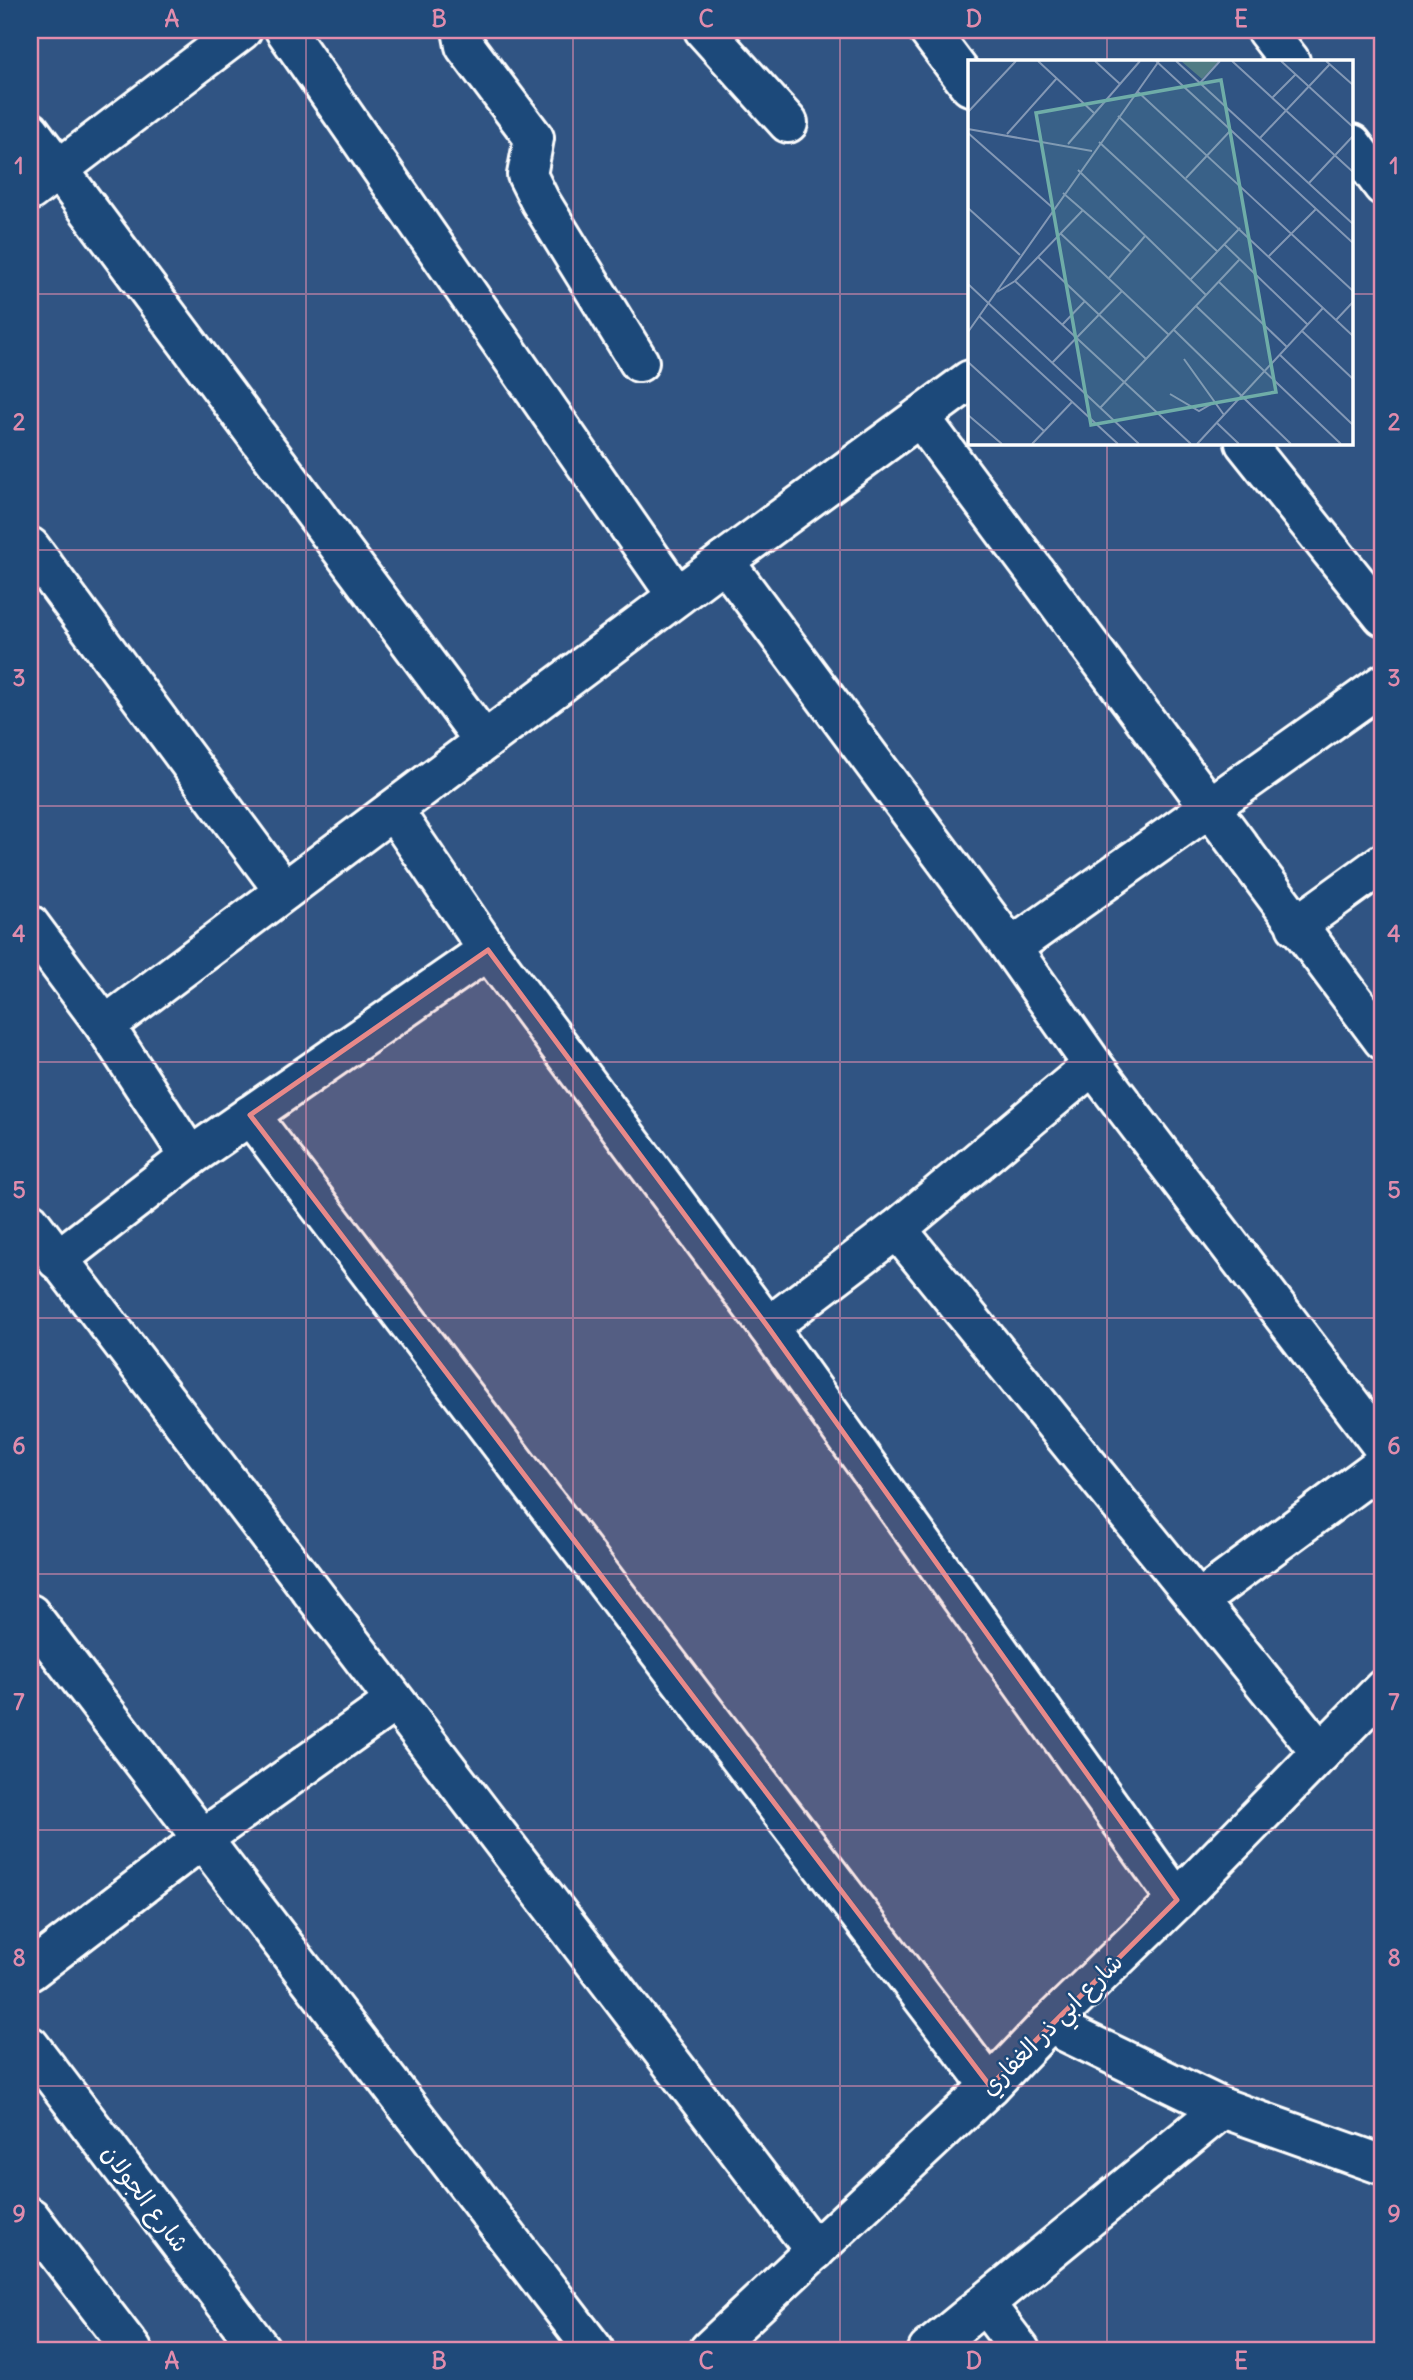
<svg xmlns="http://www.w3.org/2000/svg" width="1413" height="2380" viewBox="0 0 1413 2380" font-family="Delius,'Playpen Sans Arabic',sans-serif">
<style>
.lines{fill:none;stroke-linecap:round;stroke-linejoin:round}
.minor-casing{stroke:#fff;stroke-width:44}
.major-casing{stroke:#fff;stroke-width:44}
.minor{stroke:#1f4a7a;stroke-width:38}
.major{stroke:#1f4a7a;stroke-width:38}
.marked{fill:#e88989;fill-opacity:0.2;stroke:#e88989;stroke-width:5;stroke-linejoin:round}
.grid{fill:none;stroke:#e08cad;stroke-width:2;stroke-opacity:0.55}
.labels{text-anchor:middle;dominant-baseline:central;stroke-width:5;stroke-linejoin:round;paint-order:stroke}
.street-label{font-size:24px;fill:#fff;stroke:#1f4a7a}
.inset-road{fill:none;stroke:#8398b5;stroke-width:2}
.view{fill:#6fada8;fill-opacity:0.15;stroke:#6fada8;stroke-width:3.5}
.inset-edge{fill:none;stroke:#fff;stroke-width:3.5}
.neatline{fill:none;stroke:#e08cad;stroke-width:2.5}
.grid-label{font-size:23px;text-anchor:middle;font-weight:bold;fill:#e08cad}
</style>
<rect width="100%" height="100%" fill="#305483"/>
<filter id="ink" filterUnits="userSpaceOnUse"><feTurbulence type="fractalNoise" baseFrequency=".0143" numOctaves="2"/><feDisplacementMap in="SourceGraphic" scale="14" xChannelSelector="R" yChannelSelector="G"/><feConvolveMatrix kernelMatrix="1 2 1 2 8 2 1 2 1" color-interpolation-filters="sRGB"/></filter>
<g filter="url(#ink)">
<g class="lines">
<defs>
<g id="minor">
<polyline points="285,30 677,596"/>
<polyline points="462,30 465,46 534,138 527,175 540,201 639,362"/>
<polyline points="704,30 788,123"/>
<polyline points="928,30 970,86"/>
<polyline points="1266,30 1290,61"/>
<polyline points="30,131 484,741"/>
<polyline points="1352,144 1383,186"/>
<polyline points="30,191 242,30"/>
<polyline points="920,417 1383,1040"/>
<polyline points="1245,443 1383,616"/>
<polyline points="30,547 284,891"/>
<polyline points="724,561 1011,948 1093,1065 1383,1447"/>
<polyline points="393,810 488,950 768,1327 1177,1900"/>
<polyline points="30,925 105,1026 190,1157"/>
<polyline points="1296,926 1383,863"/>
<polyline points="1011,948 1383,684"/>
<polyline points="105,1026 724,561 970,380"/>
<polyline points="250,1115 990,2086"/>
<polyline points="30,1222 815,2251"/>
<polyline points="897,1229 1321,1753"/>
<polyline points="57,1260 190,1157 488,950"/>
<polyline points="768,1327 897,1229 1093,1065"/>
<polyline points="1198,1601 1383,1464"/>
<polyline points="30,1614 594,2350"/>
<polyline points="30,1971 202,1839 394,1702"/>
<polyline points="1049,2024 1223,2108 1383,2165"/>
<polyline points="30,2046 261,2350"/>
<polyline points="30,2217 132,2350"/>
<polyline points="985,2304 1020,2350"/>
</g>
<g id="major">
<polyline points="709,2350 990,2086 1049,2024 1177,1900 1383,1689"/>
<polyline points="928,2350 1223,2108"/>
</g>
</defs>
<use href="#minor" class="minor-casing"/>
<use href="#major" class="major-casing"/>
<use href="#minor" class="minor"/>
<use href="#major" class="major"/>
</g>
</g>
<path class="marked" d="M 488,950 L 768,1327 L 1177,1900 L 990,2086 L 250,1115 Z"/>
<path class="grid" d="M 306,30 L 306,2350M 573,30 L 573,2350M 840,30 L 840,2350M 1107,30 L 1107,61M 30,294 L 970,294M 1352,294 L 1383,294M 1107,443 L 1107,2350M 30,550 L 1383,550M 30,806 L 1383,806M 30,1062 L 1383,1062M 30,1318 L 1383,1318M 30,1574 L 1383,1574M 30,1830 L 1383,1830M 30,2086 L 1383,2086"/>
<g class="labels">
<g class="street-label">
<text transform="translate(1051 2024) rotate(-45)">شارع ابي ذر الغفاري</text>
<text transform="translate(146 2198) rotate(53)">شارع الجولان</text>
</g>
</g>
<g transform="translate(968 60)">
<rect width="385" height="385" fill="#305483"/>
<path d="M 213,1 L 251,1 L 234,19 Z" fill="#517c84"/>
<path class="inset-road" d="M 70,1 L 126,53M 127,1 L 152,24M 188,1 L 385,183M 208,1 L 385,164M 264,1 L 385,112M 313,1 L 385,67M 358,1 L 385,25M 232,23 L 252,1M 169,31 L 385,231M 304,38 L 328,14M 0,52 L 48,1M 150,56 L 385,276M 0,69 L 124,91M 0,73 L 85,148M 39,74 L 89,18M 292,78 L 362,4M 131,82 L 250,192M 100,84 L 172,1M 110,110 L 238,235M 218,118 L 263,70M 341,123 L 385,76M 95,133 L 163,192M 0,148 L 52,195M 92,173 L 201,275M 257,185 L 340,265M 301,196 L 348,149M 70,197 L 178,299M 141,218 L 177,176M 223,219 L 272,168M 47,221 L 223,384M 251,222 L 319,287M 0,224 L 171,384M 29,232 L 47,221 L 115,150M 228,246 L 373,384M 11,256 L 150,384M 368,260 L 385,242M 94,265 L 117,241M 206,270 L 323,384M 334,271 L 385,319M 0,272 L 191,1M 312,295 L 385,365M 216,299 L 256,355M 0,302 L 76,371M 84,303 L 154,231M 202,334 L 231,351 L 245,343M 132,348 L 271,200M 0,355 L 34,384M 249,363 L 271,384M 64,384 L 104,342M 229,384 L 355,248"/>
<path class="view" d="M 253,20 L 308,332 L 123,365 L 68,53 Z"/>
<rect width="385" height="385" class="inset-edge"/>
</g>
<rect width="1413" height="2380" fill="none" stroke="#1f4a7a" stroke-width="77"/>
<rect x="38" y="38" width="1336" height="2304" class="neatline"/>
<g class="grid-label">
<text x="172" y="27">A</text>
<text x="439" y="27">B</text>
<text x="706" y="27">C</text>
<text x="974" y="27">D</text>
<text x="1241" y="27">E</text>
<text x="19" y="174">1</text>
<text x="1394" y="174">1</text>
<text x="19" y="430">2</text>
<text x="1394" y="430">2</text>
<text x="19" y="686">3</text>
<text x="1394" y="686">3</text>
<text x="19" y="942">4</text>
<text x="1394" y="942">4</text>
<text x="19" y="1198">5</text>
<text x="1394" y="1198">5</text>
<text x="19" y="1454">6</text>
<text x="1394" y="1454">6</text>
<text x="19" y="1710">7</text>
<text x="1394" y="1710">7</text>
<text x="19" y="1966">8</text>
<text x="1394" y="1966">8</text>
<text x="19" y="2222">9</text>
<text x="1394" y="2222">9</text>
<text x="172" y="2369">A</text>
<text x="439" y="2369">B</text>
<text x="706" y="2369">C</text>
<text x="974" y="2369">D</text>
<text x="1241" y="2369">E</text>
</g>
</svg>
